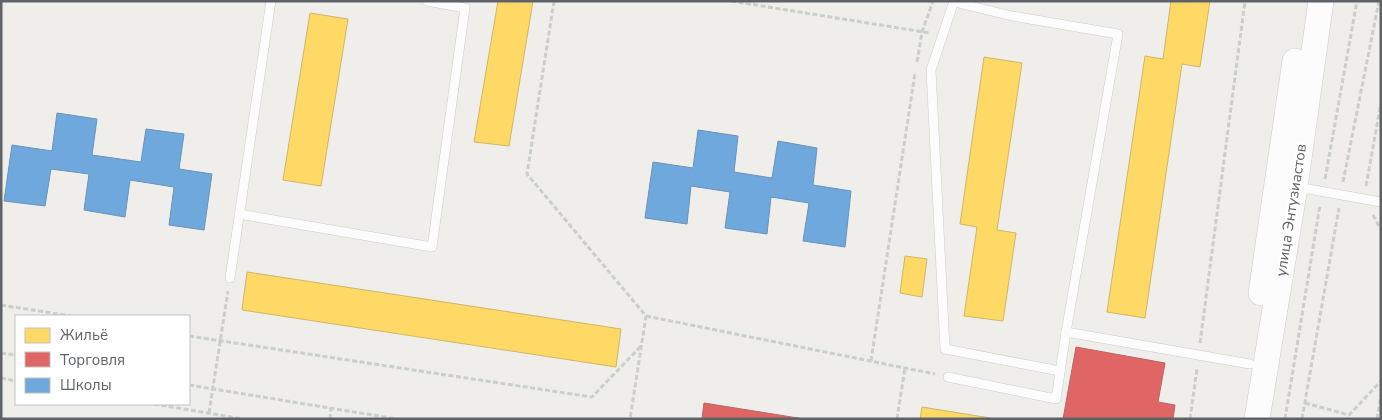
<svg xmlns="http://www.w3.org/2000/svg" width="1382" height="420" viewBox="0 0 1382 420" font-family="'Nunito Sans',sans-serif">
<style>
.homes{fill:#ffd966;stroke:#cfb667}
.shops{fill:#e06666;stroke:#b96567}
.schools{fill:#6fa8dc;stroke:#6a93b9}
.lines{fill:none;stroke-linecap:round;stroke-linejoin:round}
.lane-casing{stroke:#cbcccc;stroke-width:10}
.secondary-casing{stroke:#cacacb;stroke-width:26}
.path{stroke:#cacfcc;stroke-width:3;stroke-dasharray:5 2.5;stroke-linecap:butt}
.lane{stroke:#fdfcfc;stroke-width:9}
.secondary{stroke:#fdfcfc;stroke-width:25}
.labels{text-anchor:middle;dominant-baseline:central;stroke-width:5;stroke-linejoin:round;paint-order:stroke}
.street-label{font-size:15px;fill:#5f6368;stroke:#fff}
</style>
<rect width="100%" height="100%" fill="#efeeea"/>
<g class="homes">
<polygon points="498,1 533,1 509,146 474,142"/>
<polygon points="1171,1 1210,1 1200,67 1182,64 1145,318 1107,312 1145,56 1163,59"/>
<polygon points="310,13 348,19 321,186 283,180"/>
<polygon points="984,57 1022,63 997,230 1016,233 1003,321 964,316 977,227 960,224"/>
<polygon points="905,256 927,259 922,297 900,293"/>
<polygon points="247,272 621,329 616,367 242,310"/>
<polygon points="922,407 990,418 990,419 920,419"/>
</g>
<g class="shops">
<polygon points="1076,347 1165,363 1158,402 1175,405 1173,419 1063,419"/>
<polygon points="704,403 804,419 702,419"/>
</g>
<g class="schools">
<polygon points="57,113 97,119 92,155 141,162 146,129 184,134 179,169 212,174 204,230 169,225 174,187 130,180 125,217 84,210 89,174 51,169 45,206 4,201 12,145 52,151"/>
<polygon points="698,130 738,136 734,172 772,178 778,141 817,148 813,185 851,191 845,247 803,241 809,203 771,197 767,234 725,228 730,192 691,186 687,224 645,218 653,162 693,168"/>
</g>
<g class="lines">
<defs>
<g id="lane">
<polyline points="954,1 931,70 945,349 1060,371"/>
<polyline points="954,2 1012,16 1118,34 1066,332"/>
<polyline points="1297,187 1381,202"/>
<polyline points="239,214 432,247 465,8 427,1"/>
<polyline points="230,278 271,1"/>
<polyline points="948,377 1056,399 1066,332 1250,364"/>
</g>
<g id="secondary">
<polyline points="1261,293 1295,61"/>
<polyline points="1257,419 1295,187 1321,1"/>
</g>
</defs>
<use href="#lane" class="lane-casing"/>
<use href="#secondary" class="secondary-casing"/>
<g class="path">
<polyline points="554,1 527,174 646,316 630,419"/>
<polyline points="731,1 930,33"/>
<polyline points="917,62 922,32 933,1"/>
<polyline points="1325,179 1357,1"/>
<polyline points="1343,182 1379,1"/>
<polyline points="1366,186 1381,103"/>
<polyline points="1373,215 1381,230"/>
<polyline points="1,305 71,316"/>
<polyline points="646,316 935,374"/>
<polyline points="189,336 592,397 642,345"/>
<polyline points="1200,343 1245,1"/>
<polyline points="1,353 16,355"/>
<polyline points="871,361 915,73"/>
<polyline points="1,378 16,381"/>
<polyline points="189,385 397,419"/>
<polyline points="1305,403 1349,415 1381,381"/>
<polyline points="154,404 243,419"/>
<polyline points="209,413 228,291"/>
<polyline points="330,419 331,408"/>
<polyline points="897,419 905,368"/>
<polyline points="1190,419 1197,369"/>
<polyline points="1285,419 1320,205"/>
<polyline points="1302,419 1339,208"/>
<polyline points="1377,419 1381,395"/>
</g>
<use href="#lane" class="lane"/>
<use href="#secondary" class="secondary"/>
</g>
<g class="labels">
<g class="street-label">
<text transform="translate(1291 210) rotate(-81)">улица Энтузиастов</text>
</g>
</g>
<rect width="1382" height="420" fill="none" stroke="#5f6368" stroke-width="5"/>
<rect x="15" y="315" width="175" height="90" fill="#ffffff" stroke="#bfc1c3"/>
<rect x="25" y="328" width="25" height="15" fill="#ffd966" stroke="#bfc1c3"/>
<text x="60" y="340" font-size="15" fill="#5f6368">Жильё</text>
<rect x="25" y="352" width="25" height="15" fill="#e06666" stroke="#bfc1c3"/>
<text x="60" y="365" font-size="15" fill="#5f6368">Торговля</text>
<rect x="25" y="378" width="25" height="15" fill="#6fa8dc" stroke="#bfc1c3"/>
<text x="60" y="390" font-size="15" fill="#5f6368">Школы</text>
</svg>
